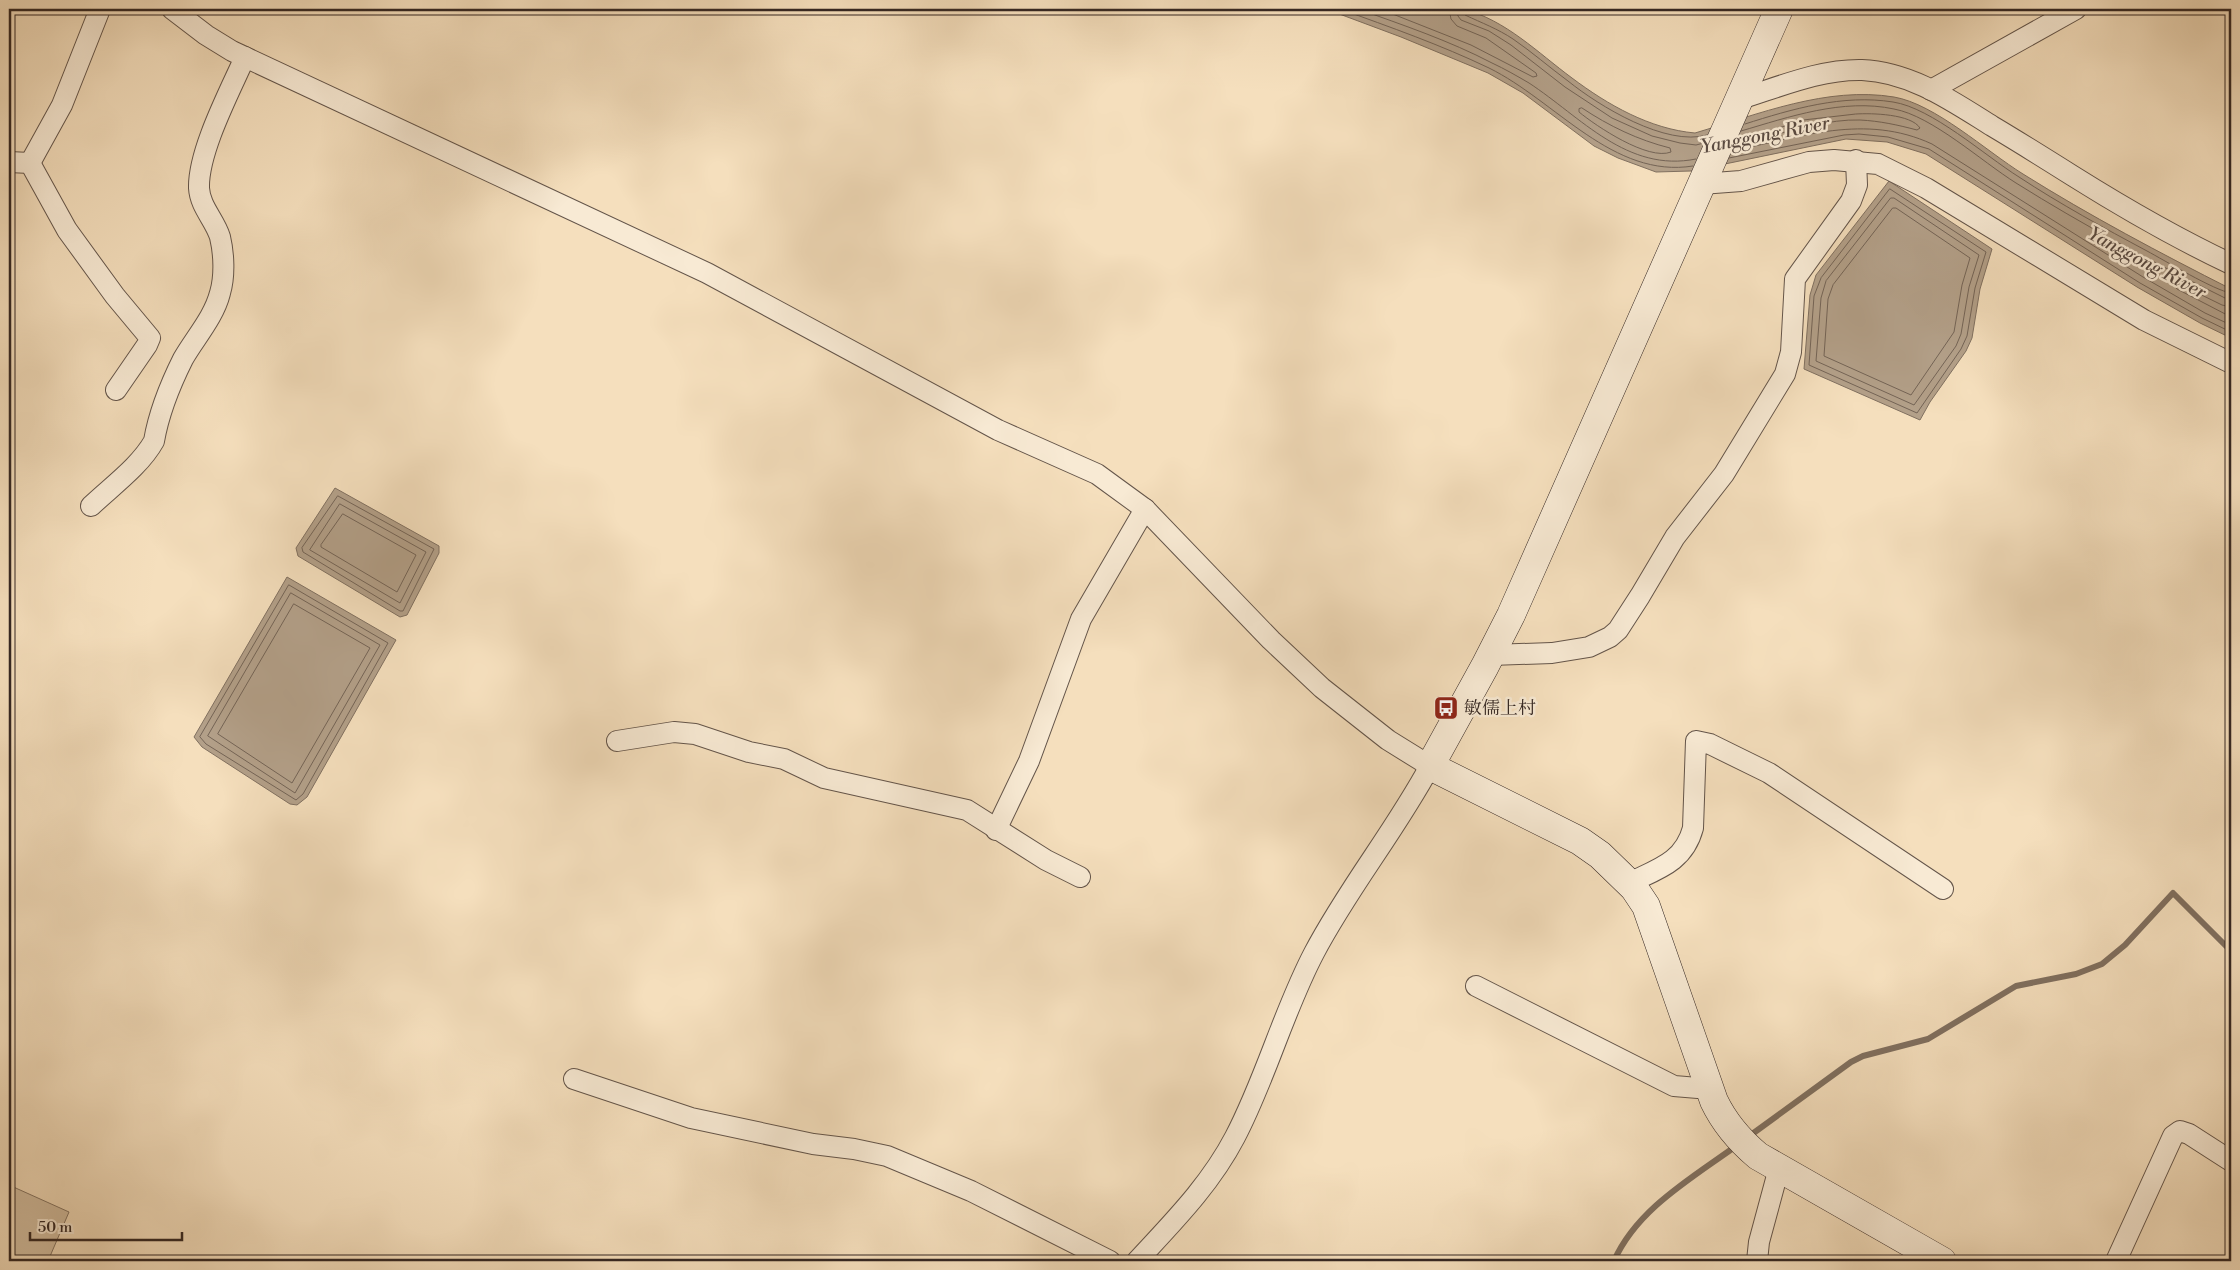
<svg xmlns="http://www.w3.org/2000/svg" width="2240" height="1270" viewBox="0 0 2240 1270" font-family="'Libre Bodoni','Noto Serif SC',serif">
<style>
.green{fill:#d4c0a3;stroke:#847463}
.water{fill:#b3a089;stroke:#807060}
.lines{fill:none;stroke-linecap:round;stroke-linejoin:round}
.shore{stroke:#746456;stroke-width:1}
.stream{stroke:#807060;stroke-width:6}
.street-casing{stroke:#64554a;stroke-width:22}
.secondary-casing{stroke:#342723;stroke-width:29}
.street{stroke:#f8ead4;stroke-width:20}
.secondary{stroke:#f8ead4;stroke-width:28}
.labels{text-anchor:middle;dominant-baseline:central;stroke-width:5;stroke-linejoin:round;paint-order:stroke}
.poi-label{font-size:18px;fill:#342723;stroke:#f8ead4;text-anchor:start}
.water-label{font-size:19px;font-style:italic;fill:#5a4b42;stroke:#f8ead4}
</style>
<rect width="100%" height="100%" fill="#f5dfbd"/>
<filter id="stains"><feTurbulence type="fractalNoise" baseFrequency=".004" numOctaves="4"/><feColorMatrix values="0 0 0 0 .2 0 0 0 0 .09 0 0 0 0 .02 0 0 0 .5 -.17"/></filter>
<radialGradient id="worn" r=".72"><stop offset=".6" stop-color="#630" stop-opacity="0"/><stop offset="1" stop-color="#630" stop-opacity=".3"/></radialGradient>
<polygon class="green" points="9,1185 69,1212 48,1261 9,1261"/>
<g class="water">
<path d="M 1326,9 C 1359,9 1392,9 1425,9 C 1437,9 1452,6 1463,9 C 1506,20 1538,53 1572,78 C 1608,105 1650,129 1695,133 C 1759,114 1827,86 1894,97 C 1935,104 1986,151 2023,174 C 2090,216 2160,253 2231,289 L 2231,338 L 2200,323 L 2137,287 L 1926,154 L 1887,142 L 1846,139 L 1691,171 L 1656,172 L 1618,158 L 1594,146 L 1523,93 L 1488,73 L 1401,37 Z"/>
<polygon points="1889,181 1992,249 1980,289 1972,338 1966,351 1930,402 1920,420 1804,369 1810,295 1816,275"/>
<polygon points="335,488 439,546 439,553 407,615 400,617 298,556 296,548"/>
<polygon points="287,577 396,640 307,797 297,805 290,804 202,747 194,737"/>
</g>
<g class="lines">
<g class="shore">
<path d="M 1340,9 C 1390,27 1441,45 1489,68 C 1556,101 1613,179 1693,166"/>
<path d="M 1358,9 C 1403,25 1450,41 1492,63 C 1505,69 1517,76 1529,83 C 1581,117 1627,173 1696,159"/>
<polyline points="1380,9 1471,45 1533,77 1537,76 1536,73 1486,38 1457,26 1451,19 1449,9"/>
<polyline points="1456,9 1458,16 1461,20 1489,31 1511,45 1565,87 1612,118 1652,136 1680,143 1696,145 1704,143"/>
<path d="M 1463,9 L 1465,15 C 1482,23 1498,29 1513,39 C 1532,52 1549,67 1568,81 C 1599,106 1666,147 1707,135"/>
<path d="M 1582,108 C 1609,126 1638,140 1670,148 L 1671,152 C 1648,161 1596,126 1579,112 L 1579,109 Z"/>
<path d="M 1856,114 C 1872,113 1911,114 1920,128 L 1917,130 C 1898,125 1880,121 1860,120 C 1829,119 1797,130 1768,136 L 1765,134 L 1766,132 L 1804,120 Z"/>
<path d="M 1745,124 C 1792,109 1843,94 1893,102 C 1932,108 1984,155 2019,177 C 2060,204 2104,228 2147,251 C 2164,260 2215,291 2231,293"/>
<path d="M 1741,131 C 1789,117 1843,98 1894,109 C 1932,116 1981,161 2016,183 C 2083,225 2154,263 2225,298 L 2231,299"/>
<path d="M 1732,151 C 1801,137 1865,113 1932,144 L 2143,277 L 2205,313 L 2231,325"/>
<polyline points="1729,158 1844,135 1859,134 1888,137 1929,149 2140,283 2202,318 2231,332"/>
<polygon points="1890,189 1986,252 1975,288 1967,336 1961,349 1917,413 1809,365 1814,296 1821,278"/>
<polygon points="1891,198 1894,198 1979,255 1969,287 1961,334 1956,346 1914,405 1816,361 1821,298 1826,281"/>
<polygon points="1893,208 1896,208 1970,258 1962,285 1954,332 1911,395 1824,356 1828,299 1833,285"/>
<polyline points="2231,307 2222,305 2173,281 2170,282 2177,289 2231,317"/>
<polygon points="338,496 434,549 403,611 400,611 303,552 302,548"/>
<polygon points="340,504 426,552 400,603 310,550"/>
<polygon points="343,514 416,555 397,592 321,547 321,545"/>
<polygon points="289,585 388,643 303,794 296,800 206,744 200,737"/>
<polygon points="291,593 380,645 295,793 208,736"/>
<polygon points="294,604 370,648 292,783 218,734"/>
</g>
<g class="stream">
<polyline points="1748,1137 1851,1062 1863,1056 1928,1039 2016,986 2076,974 2102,964 2125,945 2173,893 2231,951"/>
<path d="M 1614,1261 C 1637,1209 1692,1178 1736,1146"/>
</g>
<defs>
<g id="street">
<path d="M 172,9 L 206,35 L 232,51 L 707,273 L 998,430 L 1097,474 L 1145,509 L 1271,640 L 1322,688 L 1388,740 L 1430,766 C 1395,831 1348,888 1314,953 C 1283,1012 1266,1078 1235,1137 C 1210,1185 1173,1222 1137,1261"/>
<polyline points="1931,90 2076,9"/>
<path d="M 1737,100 C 1777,88 1819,69 1862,70 C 1911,72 1952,101 1992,126 C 2019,142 2046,159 2073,176 C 2124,208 2176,238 2231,264"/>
<polyline points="9,162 30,163 67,230 115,296 150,338 147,345 116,390"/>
<polyline points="30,163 62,105 100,9"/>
<polyline points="1701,184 1741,181 1809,162 1834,160 1878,164 1926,188 2144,320 2231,363"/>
<path d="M 91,506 C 112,486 140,466 154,441 C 159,412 170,385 183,359 C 195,338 214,317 220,293 C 225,276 224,254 220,237 C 215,220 200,207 199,188 C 198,151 230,91 245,57"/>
<polyline points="1491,655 1552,653 1589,647 1610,637 1618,630 1640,596 1675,537 1724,474 1785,374 1791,352 1795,279 1851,201 1857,185 1856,160"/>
<polyline points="617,741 674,732 695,734 749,752 784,759 824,778 967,810 1046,860 1080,877"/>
<polyline points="996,830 1029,761 1081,619 1145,509"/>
<path d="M 1629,883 C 1658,869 1684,862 1693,828 L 1696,741 L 1710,744 L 1769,773 L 1943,889"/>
<polyline points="1476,986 1674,1086 1710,1089"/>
<polyline points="574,1079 691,1118 813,1144 854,1149 887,1156 971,1191 1110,1261"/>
<polyline points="1757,1261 1759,1242 1779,1168"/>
<polyline points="2116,1261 2173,1136 2180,1131 2189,1134 2231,1161"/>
</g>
<path id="secondary" d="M 1779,9 L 1511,615 L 1485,666 L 1430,766 L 1580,841 L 1600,855 L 1634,888 L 1646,906 L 1714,1101 C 1725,1124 1739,1140 1758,1156 L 1942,1261"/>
</defs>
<use href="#street" class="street-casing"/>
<use href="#secondary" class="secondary-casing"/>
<use href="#street" class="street"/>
<use href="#secondary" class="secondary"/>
</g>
<defs>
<symbol id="bus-square" viewBox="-11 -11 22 22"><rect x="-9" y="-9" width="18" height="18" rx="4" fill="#8f2418" stroke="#f8ead4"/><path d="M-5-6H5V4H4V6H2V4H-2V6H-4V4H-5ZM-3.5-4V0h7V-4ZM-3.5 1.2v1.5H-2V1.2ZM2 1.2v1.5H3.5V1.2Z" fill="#fff"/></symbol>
</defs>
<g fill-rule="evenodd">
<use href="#bus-square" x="1432" y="694" width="28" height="28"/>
</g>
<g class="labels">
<g class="poi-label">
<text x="1464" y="708">敏儒上村</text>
</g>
<g class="water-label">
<text transform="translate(1765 135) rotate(-11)">Yanggong River</text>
<text transform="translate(2147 263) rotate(28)">Yanggong River</text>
</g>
</g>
<rect width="2240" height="1270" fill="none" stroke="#f5dfbd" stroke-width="30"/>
<rect x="10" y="10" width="2220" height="1250" fill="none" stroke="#342723" stroke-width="2.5"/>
<rect x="15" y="15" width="2210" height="1240" fill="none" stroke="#342723"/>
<path d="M30 1232v8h152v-8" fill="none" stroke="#342723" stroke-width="2.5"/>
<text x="38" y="1232" font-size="15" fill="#342723" stroke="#f8ead4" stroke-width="4" paint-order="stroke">50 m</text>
<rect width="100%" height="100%" filter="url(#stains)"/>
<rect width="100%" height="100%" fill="url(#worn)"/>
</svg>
